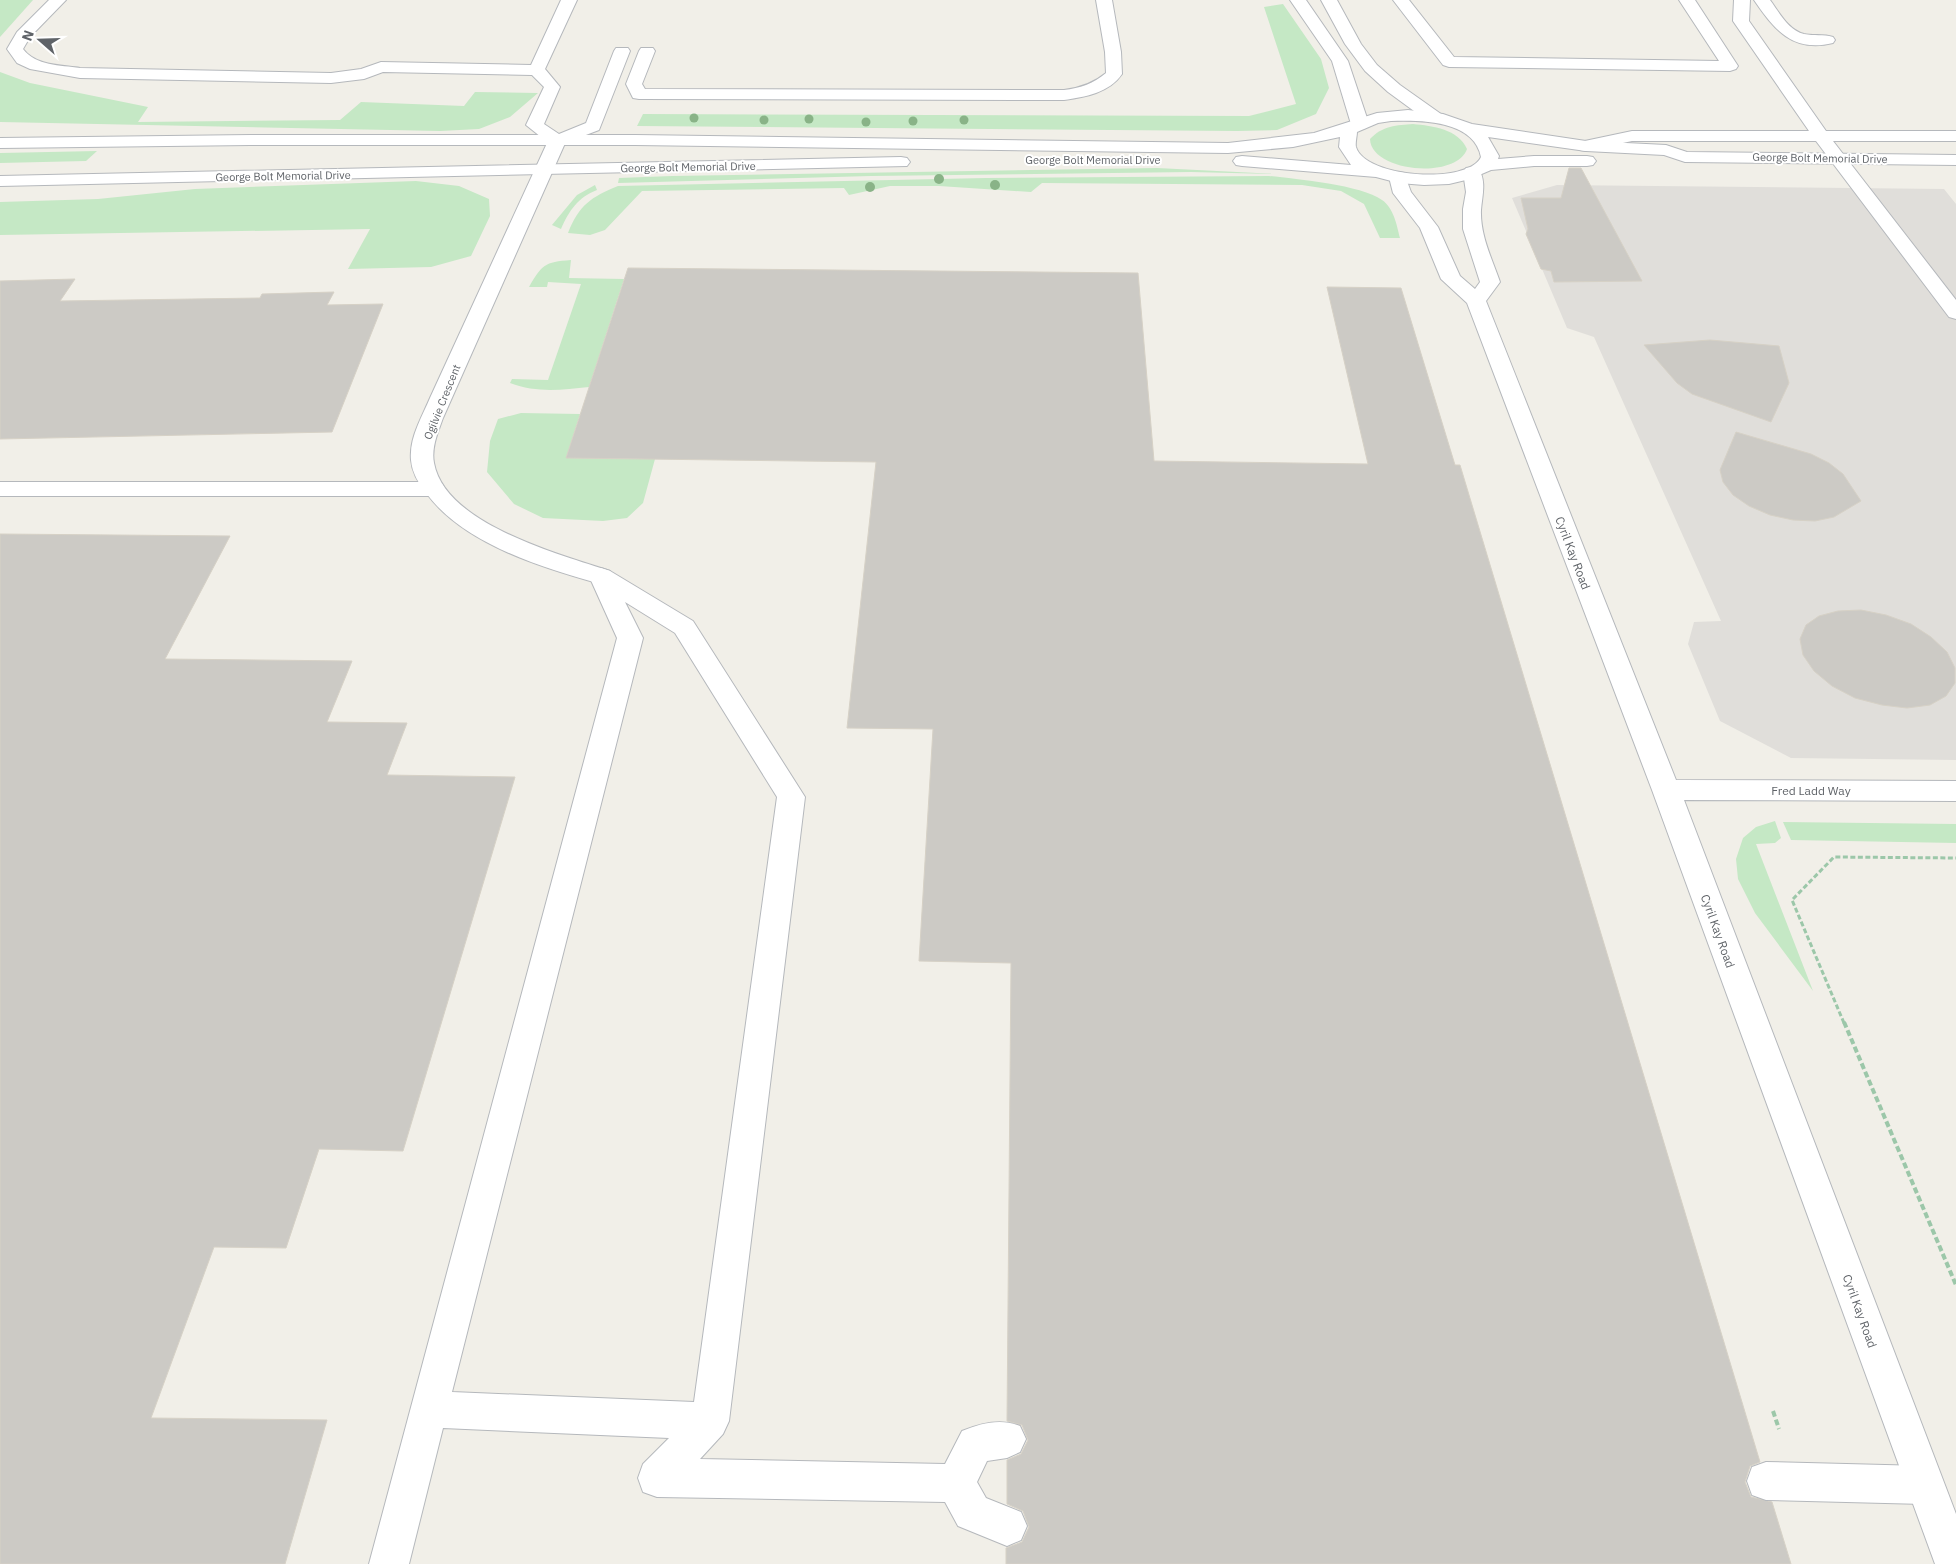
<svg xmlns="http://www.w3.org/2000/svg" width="1956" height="1564" viewBox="0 0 1956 1564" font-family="'IBM Plex Sans',sans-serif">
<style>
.industrial{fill:#e0deda}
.green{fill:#c5e8c5}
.building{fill:#cccac5;stroke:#d6d1c6}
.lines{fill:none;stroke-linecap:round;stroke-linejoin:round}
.service-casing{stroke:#b5b8bc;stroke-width:2}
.minor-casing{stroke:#b5b8bc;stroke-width:2}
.tertiary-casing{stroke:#b5b8bc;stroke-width:2}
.path-far1{stroke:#9cc7a9;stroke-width:3;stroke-dasharray:5 2.5;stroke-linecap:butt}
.path{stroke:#9cc7a9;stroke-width:4;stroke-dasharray:6 3;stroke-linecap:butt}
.service{fill:#fff;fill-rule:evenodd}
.minor{fill:#fff;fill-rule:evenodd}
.tertiary{fill:#fff;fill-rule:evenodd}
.tree{fill:#89b387}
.labels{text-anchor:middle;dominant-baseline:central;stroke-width:4;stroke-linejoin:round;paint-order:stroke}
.far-street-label{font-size:11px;fill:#5f6368;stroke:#fff}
.street-label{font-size:12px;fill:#5f6368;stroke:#fff}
</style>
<rect width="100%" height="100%" fill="#f1efe8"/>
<polygon class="industrial" points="1557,185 1944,189 1956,204 1956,760 1791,758 1720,721 1688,644 1694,622 1721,621 1594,337 1567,328 1512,198"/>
<g class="green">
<polygon points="0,0 33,0 0,37"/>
<polygon points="1283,4 1321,59 1329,88 1316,114 1277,130 1237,131 637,126 643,114 1249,116 1296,104 1264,7"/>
<polygon points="0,72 30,83 148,107 138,122 340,120 361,102 464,106 475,92 538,93 510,117 479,129 440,131 0,122"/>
<path d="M 1413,124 C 1433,126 1458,129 1467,149 C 1456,180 1371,172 1370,139 C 1382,126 1397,125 1413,124 Z"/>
<polygon points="97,151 86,161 0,163 0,153"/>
<polygon points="1157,168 1277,174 1191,172 871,176 618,183 619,178 672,176"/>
<path d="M 1269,176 C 1296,179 1361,185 1382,200 C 1394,208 1397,226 1400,238 L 1380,238 L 1364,204 L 1341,191 L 1302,185 L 1042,183 L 1031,192 L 939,186 L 890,186 L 849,195 L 844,188 L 642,191 L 605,230 L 590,235 L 568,233 C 579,205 591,197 618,186 L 986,178 Z"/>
<polygon points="416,181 459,186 489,199 490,216 471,256 431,267 348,269 370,229 0,235 0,202 98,199 195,189"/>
<path d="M 595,185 L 597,190 C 578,197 569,211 561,229 L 552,225 L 577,195 Z"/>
<path d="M 571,260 L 569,278 L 624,279 L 589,387 C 561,390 536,393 510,383 L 512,379 L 548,380 L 581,284 L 548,282 L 547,287 L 529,287 C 542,265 544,262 571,260 Z"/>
<polygon points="521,413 580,414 566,458 655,459 643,503 627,518 603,521 543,518 514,504 487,472 490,441 498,419"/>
<polygon points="1775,821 1781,838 1775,843 1756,844 1813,991 1755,913 1738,879 1736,859 1743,838 1756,827"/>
<polygon points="1783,822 1956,824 1956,843 1791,840"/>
</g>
<g class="building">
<polygon points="1569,168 1581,168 1642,281 1554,282 1551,271 1541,269 1526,234 1528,229 1521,198 1561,198"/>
<polygon points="628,268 1138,273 1154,461 1368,464 1327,287 1401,288 1455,465 1460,465 1760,1462 1750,1466 1745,1482 1751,1497 1772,1502 1791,1564 1006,1564 1006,1548 1022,1542 1029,1527 1023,1511 1007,1504 1007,1460 1021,1454 1028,1440 1022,1425 1007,1421 1011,963 919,961 933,729 847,728 876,462 566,458"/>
<polygon points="75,279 60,301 260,298 262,294 334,292 327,305 383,304 332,432 0,439 0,281"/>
<polygon points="1710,340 1779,346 1789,383 1771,422 1692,394 1677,383 1644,345"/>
<polygon points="1736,432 1811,454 1829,463 1843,474 1861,501 1834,517 1815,521 1793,520 1770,515 1749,506 1733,495 1723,482 1720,470"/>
<polygon points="0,534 230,536 165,659 352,661 327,722 407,723 387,775 515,777 403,1151 319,1149 286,1248 214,1247 151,1418 327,1420 285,1564 0,1564"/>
<polygon points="1861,610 1886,615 1911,624 1931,637 1947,652 1955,668 1955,683 1946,696 1930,705 1907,708 1882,705 1855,698 1832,686 1814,671 1803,655 1800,639 1806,625 1819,616 1838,611"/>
</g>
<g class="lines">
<defs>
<g id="service">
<path d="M 49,0 L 66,0 L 30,37 L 23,49 C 36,66 60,65 80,68 L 331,73 L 361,69 L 381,62 L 531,65 L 561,0 L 577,0 L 545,69 L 560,87 L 544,124 L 559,134 L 586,123 L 614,51 L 616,48 L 628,48 L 630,51 L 599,130 L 557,146 L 551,145 L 526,125 L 544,87 L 532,75 L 383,72 L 364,79 L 331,83 L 80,78 L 30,69 L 17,63 L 7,49 L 17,32 Z"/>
<path d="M 1096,0 L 1112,0 L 1121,52 L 1122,74 C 1109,93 1085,97 1064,100 L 639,99 L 633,98 L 626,84 L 639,51 L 641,48 L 653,48 L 655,51 L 642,84 L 645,89 L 1064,90 C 1080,88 1093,84 1106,73 L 1105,52 Z"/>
<polygon points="1393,0 1409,0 1454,57 1719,61 1679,0 1695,0 1738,66 1736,69 1730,71 1449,67 1443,65"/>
<polygon points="1734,0 1750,0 1749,21 1826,131 1956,131 1956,141 1833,141 1956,300 1956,319 1949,317 1816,141 1632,141 1586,151 1580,150 1577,146 1580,142 1632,131 1809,131 1733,21"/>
<path d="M 1754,0 L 1770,0 C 1779,12 1788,30 1804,34 C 1814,36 1823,34 1833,37 L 1835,40 L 1833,43 C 1792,53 1774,29 1754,0 Z"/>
<polygon points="0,482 434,482 442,484 445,489 442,494 434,496 0,496"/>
<path d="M 601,568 L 610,571 L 693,621 L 805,797 L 729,1421 L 723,1434 L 700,1459 L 945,1464 L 962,1431 C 981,1423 1001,1418 1020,1426 L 1026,1439 L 1020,1452 L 1007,1458 L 987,1461 L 977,1482 L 986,1498 L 1021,1512 L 1027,1526 L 1021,1540 L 1007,1546 L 958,1526 L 945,1502 L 657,1497 L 643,1492 L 638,1478 L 643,1464 L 669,1438 L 443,1428 L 409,1564 L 369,1564 L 617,638 L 589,576 L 592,571 ZM 625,602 L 675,633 L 777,797 L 694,1402 L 452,1392 L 643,638 Z"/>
<polygon points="1766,1462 1924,1466 1938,1471 1943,1485 1938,1499 1924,1504 1766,1500 1752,1495 1747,1481 1752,1467"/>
</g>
<g id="minor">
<polygon points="1290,0 1306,0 1348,61 1369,124 1366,128 1360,129 1354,128 1351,124 1332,61"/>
<polygon points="1321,0 1337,0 1361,44 1377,65 1400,85 1441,114 1444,118 1441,122 1429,122 1388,92 1365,71 1345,44"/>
<path d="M 557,136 L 563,137 L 566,141 L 443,418 C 438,432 431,448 434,463 C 445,524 559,554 610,571 L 613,576 L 610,581 L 601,584 C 543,568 464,544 427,494 C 419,484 412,473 411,460 C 409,438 422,417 430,398 L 548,141 L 551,137 Z"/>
<path d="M 1472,167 L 1478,168 C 1487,181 1482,196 1481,210 C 1480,235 1492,259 1500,282 L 1486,301 L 1676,780 L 1956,781 L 1956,801 L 1684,800 L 1956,1514 L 1956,1564 L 1935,1564 L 1652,790 L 1467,303 L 1441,279 L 1420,228 L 1393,193 L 1389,177 L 1392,173 L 1398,172 L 1404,173 L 1411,192 L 1438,227 L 1460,276 L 1475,289 L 1480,282 L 1463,229 L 1463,209 L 1466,192 L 1463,172 L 1466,168 Z"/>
</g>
<g id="tertiary">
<path d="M 1408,110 L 1443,114 L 1472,124 L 1586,141 L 1666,145 L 1687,152 L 1956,155 L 1956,165 L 1685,162 L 1664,155 L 1586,151 L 1488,137 L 1499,156 L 1498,159 L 1534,156 L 1587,156 L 1593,157 L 1596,161 L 1593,165 L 1587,166 L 1534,166 L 1491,170 L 1470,179 L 1449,184 L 1424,185 L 1399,183 L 1376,177 L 1242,166 L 1236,165 L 1233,161 L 1236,157 L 1242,156 L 1351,165 L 1339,147 L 1340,137 L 1293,147 L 1228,153 L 635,145 L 251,145 L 0,148 L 0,138 L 251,135 L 635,135 L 1228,143 L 1314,133 L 1377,113 ZM 1391,121 C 1420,120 1474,120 1481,157 C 1468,185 1365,178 1356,147 C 1355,143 1357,136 1357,132 L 1378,123 Z"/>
<polygon points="901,157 907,158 910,162 907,166 0,186 0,176"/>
</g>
</defs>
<use href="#service" class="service-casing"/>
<use href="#minor" class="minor-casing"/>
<use href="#tertiary" class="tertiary-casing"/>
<polyline class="path-far1" points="1844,1023 1792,900 1834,857 1956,858"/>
<g class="path">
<polyline points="1844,1022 1956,1285"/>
<polyline points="1773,1411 1779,1429"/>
</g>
<use href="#service" class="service"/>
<use href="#minor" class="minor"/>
<use href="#tertiary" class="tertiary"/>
</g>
<g class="tree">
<circle cx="694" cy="118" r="4.5"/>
<circle cx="809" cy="119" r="4.5"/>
<circle cx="764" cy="120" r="4.5"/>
<circle cx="964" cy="120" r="4.5"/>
<circle cx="913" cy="121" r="4.5"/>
<circle cx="866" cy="122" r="4.5"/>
<circle cx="939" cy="179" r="5"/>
<circle cx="995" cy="185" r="5"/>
<circle cx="870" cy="187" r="5"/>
</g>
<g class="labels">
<g class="far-street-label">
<text transform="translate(1820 158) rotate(1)">George Bolt Memorial Drive</text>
<text x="1093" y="160">George Bolt Memorial Drive</text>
<text transform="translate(688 167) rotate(-1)">George Bolt Memorial Drive</text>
<text transform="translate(283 176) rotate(-1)">George Bolt Memorial Drive</text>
<text transform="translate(442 402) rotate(-68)">Ogilvie Crescent</text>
</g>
<g class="street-label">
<text transform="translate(1573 553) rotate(69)">Cyril Kay Road</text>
<text x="1811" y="790">Fred Ladd Way</text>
<text transform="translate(1718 931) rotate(70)">Cyril Kay Road</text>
<text transform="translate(1860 1311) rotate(70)">Cyril Kay Road</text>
</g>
</g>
<g transform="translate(40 40) rotate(290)" stroke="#ffffff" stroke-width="4" paint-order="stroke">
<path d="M0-4L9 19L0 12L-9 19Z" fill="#5f6368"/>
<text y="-8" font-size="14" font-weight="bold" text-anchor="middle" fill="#5f6368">N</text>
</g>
</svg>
